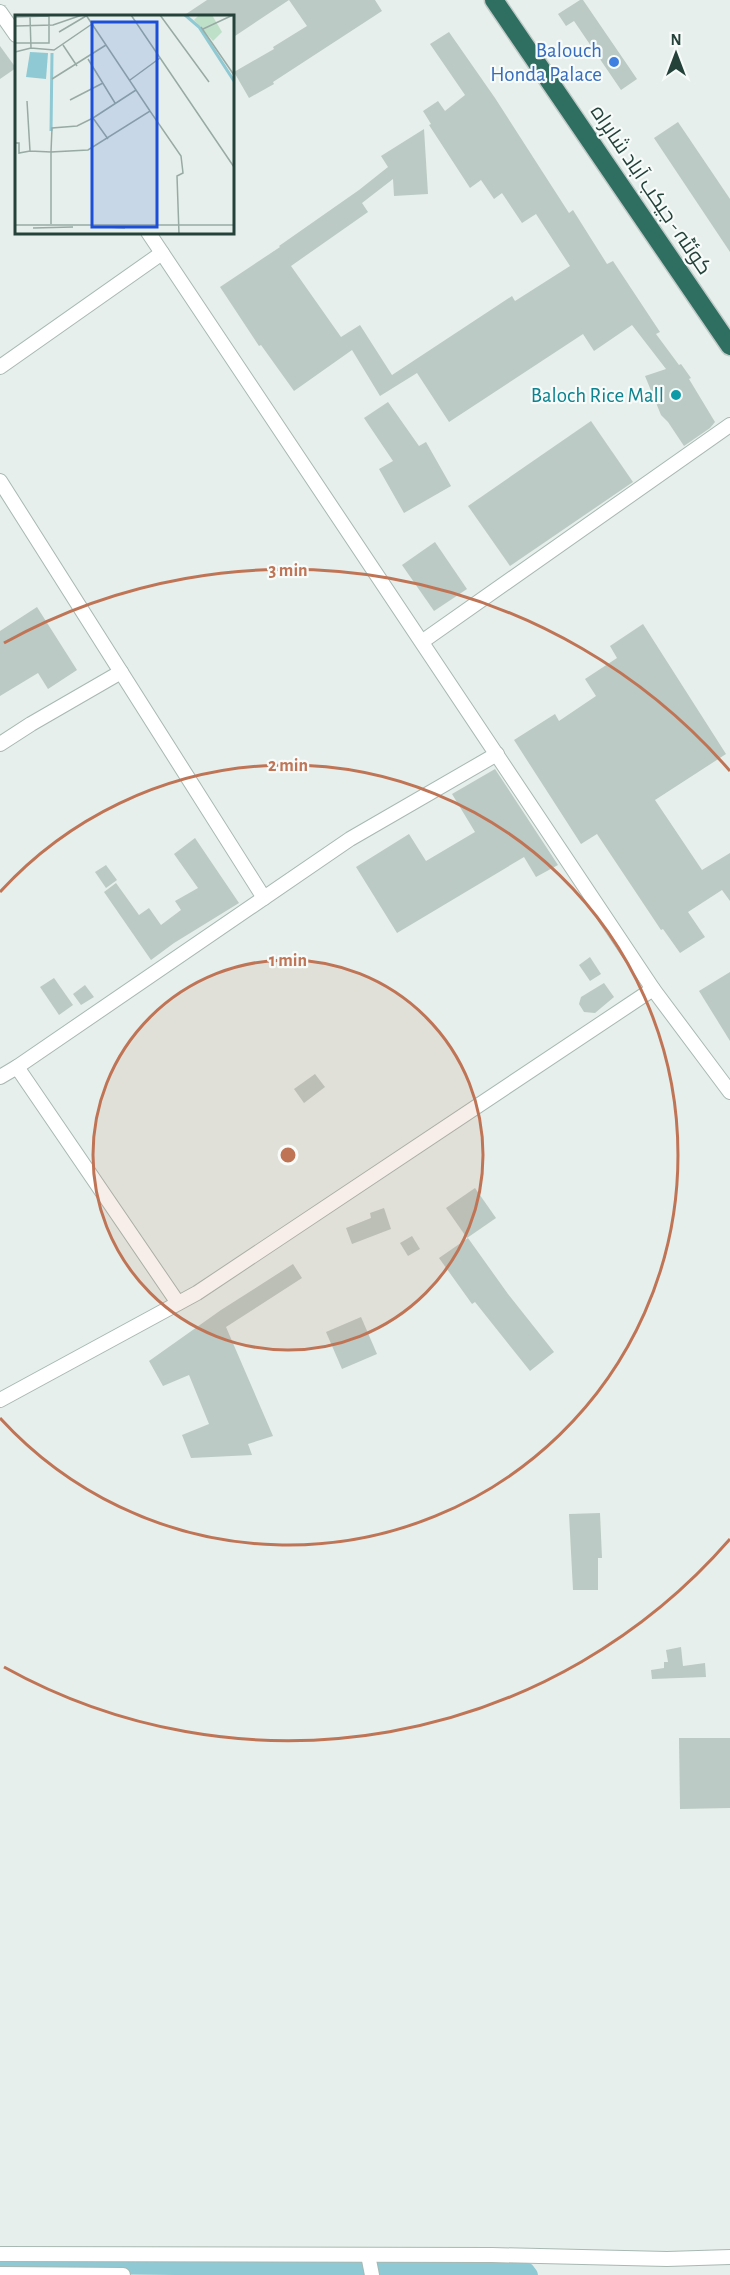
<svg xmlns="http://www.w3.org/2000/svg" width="730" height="2275" viewBox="0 0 730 2275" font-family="'Alegreya Sans',Cairo,sans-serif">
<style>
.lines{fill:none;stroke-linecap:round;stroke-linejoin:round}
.canal{stroke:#8ec9d4;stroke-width:16}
.building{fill:#bbcac4}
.street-casing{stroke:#a8b8b2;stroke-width:16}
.highway-casing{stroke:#c2cac8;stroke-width:21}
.street{stroke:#fff;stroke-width:14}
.highway{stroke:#2f6f62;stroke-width:18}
.ring{fill:none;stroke:#c07456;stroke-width:3}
.shop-dot{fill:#3f7fe0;stroke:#f7fbf9;stroke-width:2}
.culture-dot{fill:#0f9aa8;stroke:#f7fbf9;stroke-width:2}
.labels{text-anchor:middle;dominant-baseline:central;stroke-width:4.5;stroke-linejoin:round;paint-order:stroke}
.shop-label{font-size:21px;fill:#366cbe;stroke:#f7fbf9;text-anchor:end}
.street-label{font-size:21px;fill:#24423a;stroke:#f7fbf9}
.culture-label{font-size:21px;fill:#0d838f;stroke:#f7fbf9;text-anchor:end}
.inset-river{fill:none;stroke:#8ec9d4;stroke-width:3}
.inset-road{fill:none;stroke:#98aaa4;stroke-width:1.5}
.view{fill:#1d4ed8;fill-opacity:0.15;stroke:#1d4ed8;stroke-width:3}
.inset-edge{fill:none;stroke:#24423a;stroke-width:3}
.centre{fill:#c07456;stroke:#f7fbf9;stroke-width:3}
.ring-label{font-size:18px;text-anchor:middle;font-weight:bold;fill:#c07456;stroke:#f7fbf9;stroke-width:4.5;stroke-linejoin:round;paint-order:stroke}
</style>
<rect width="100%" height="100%" fill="#e6efeb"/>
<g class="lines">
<polyline class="canal" points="0,2265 527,2271 530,2275"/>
</g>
<g class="building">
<polygon points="207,0 289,0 232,38 232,16 183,16"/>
<polygon points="289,0 375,0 382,11 273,82 274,84 249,98 234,72 274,49 273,47 307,26"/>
<polygon points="580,0 583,0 637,79 621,90 574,21 566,26 558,14"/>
<polygon points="449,32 495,98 569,213 573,210 607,264 613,261 660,332 656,334 679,365 681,364 691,378 689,379 715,422 710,428 684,446 668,422 661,415 645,376 666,369 632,325 594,351 583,334 449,422 417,373 380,396 352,350 294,391 261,345 259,346 220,287 280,247 279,246 359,190 388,167 381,156 424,129 428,194 394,196 393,179 362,203 368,212 291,266 341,337 360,325 392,375 512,296 515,301 570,266 536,214 522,223 502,193 494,199 481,180 470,188 429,125 431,124 423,111 438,101 445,111 465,95 430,44"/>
<polygon points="0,46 16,68 0,79"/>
<polygon points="678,122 730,199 730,252 654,138"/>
<polygon points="388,402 419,446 426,442 451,486 404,513 379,469 393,461 364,418"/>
<polygon points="591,421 633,482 510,566 468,506"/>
<polygon points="435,542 467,589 434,611 402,565"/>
<polygon points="37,607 77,670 48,689 38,673 0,696 0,631"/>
<polygon points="643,624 726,754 655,800 702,870 730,853 730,901 722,890 688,912 705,937 680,953 663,929 661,930 597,834 581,844 514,740 555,714 559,721 596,696 585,679 617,658 610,646"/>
<polygon points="495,769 558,865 536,877 524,857 397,933 356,867 409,834 426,861 475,832 452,794"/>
<polygon points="195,838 239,903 174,943 151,960 104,892 116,883 139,915 149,908 161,925 181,910 175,901 198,888 174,854"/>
<polygon points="106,865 117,880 106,888 95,872"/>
<polygon points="590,957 601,974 590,981 579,965"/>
<polygon points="730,972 730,1041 699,991"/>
<polygon points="54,978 73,1005 59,1015 40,987"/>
<polygon points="604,983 614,997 595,1013 584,1012 579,1004 581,997"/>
<polygon points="85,985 94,997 81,1005 73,994"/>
<polygon points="315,1074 325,1087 304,1103 294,1089"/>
<polygon points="475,1188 496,1218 467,1238 446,1208"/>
<polygon points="384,1208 391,1229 352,1244 346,1228 371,1218 370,1213"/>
<polygon points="412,1236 420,1249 408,1256 400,1243"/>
<polygon points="468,1238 508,1294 554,1352 530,1371 475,1302 472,1304 439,1258"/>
<polygon points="293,1264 302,1278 226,1327 273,1436 248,1444 252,1455 191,1458 182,1435 209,1424 189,1375 163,1386 149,1361 221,1310"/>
<polygon points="361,1317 377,1354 342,1369 326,1332"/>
<polygon points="600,1513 602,1558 598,1558 598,1590 573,1590 569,1514"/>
<polygon points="681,1647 683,1666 705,1663 706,1677 652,1679 651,1670 664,1668 664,1662 668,1662 666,1650"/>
<polygon points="679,1738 730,1738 730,1808 680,1809"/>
</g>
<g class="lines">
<defs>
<g id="street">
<polyline points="0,12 16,35"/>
<polyline points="148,232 653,989"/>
<polyline points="0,367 162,253"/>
<polyline points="0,481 264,898"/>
<polyline points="423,641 730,425"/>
<polyline points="0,744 31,724 121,672"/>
<polyline points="17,1067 350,839 497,754"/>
<polyline points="0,1077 17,1067 178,1303"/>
<polyline points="0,1400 197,1293 653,989 730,1092"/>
<polyline points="0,2254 492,2255 667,2259 730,2257"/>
<polyline points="368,2255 372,2275"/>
<polyline points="0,2274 123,2275"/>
</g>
<polyline id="highway" points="494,0 730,346"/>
</defs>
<use href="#street" class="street-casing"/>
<use href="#highway" class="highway-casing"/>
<use href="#street" class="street"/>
<use href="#highway" class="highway"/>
</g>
<circle cx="288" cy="1155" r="195" fill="#c07456" fill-opacity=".12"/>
<g class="ring">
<circle cx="288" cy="1155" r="195"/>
<path d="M0 892A390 390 0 1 1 0 1418"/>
<path d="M730 1539A585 585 0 0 1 4 1667M4 643A585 585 0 0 1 730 771"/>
</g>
<circle class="shop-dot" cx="614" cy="62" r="6"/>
<circle class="culture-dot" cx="676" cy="395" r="6"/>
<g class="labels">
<g class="shop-label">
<text x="602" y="50">Balouch<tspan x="602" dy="24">Honda Palace</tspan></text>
</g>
<g class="street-label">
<text transform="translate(651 190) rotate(56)">کوئٹہ - جیکب آباد شاہراہ</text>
</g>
<g class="culture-label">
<text x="664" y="395">Baloch Rice Mall</text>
</g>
</g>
<g transform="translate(15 15)">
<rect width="219" height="219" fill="#e6efeb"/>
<path d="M 184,0 L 197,0 L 207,17 L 198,26 L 179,5 Z" fill="#bfe0c8"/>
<path d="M 15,37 L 33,38 L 31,64 L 11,62 Z" fill="#8ec9d4"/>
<path class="inset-river" d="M 170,0 L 184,12 L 219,66M 36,116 L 37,38"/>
<path class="inset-road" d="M 71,0 L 135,96M 116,0 L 219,152M 145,0 L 194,67M 0,2 L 34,1M 15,2 L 16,33M 0,11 L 38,10 L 67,0M 186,12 L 219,60M 188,14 L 218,0M 44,17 L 71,1M 0,28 L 34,28 L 34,0M 48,30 L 62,51M 0,37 L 16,33 L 39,35 L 77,9M 73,44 L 100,88M 37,64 L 91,30M 115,65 L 145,43M 55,85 L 88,68M 12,86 L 15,136 L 36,137 L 37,113 L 62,111 L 78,103 L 93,124M 78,103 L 121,75M 0,128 L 4,128 L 4,138 L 15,136M 36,209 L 36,137 L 73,135 L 135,96 L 166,141 L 168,158 L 162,161 L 164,219M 0,210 L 219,210M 92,212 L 110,213M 18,213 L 58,212"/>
<path class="view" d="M 77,7 L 142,7 L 142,212 L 77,212 Z"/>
<rect width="219" height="219" class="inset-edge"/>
</g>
<circle cx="288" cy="1155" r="9" class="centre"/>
<g class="ring-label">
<text x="288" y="576">3 min</text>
<text x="288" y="771">2 min</text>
<text x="288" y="966">1 min</text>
</g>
<g transform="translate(676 54)" stroke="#f7fbf9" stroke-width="4.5" paint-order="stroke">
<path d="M0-4.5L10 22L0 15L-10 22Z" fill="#24423a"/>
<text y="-9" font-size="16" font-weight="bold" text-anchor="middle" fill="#24423a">N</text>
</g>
</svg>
